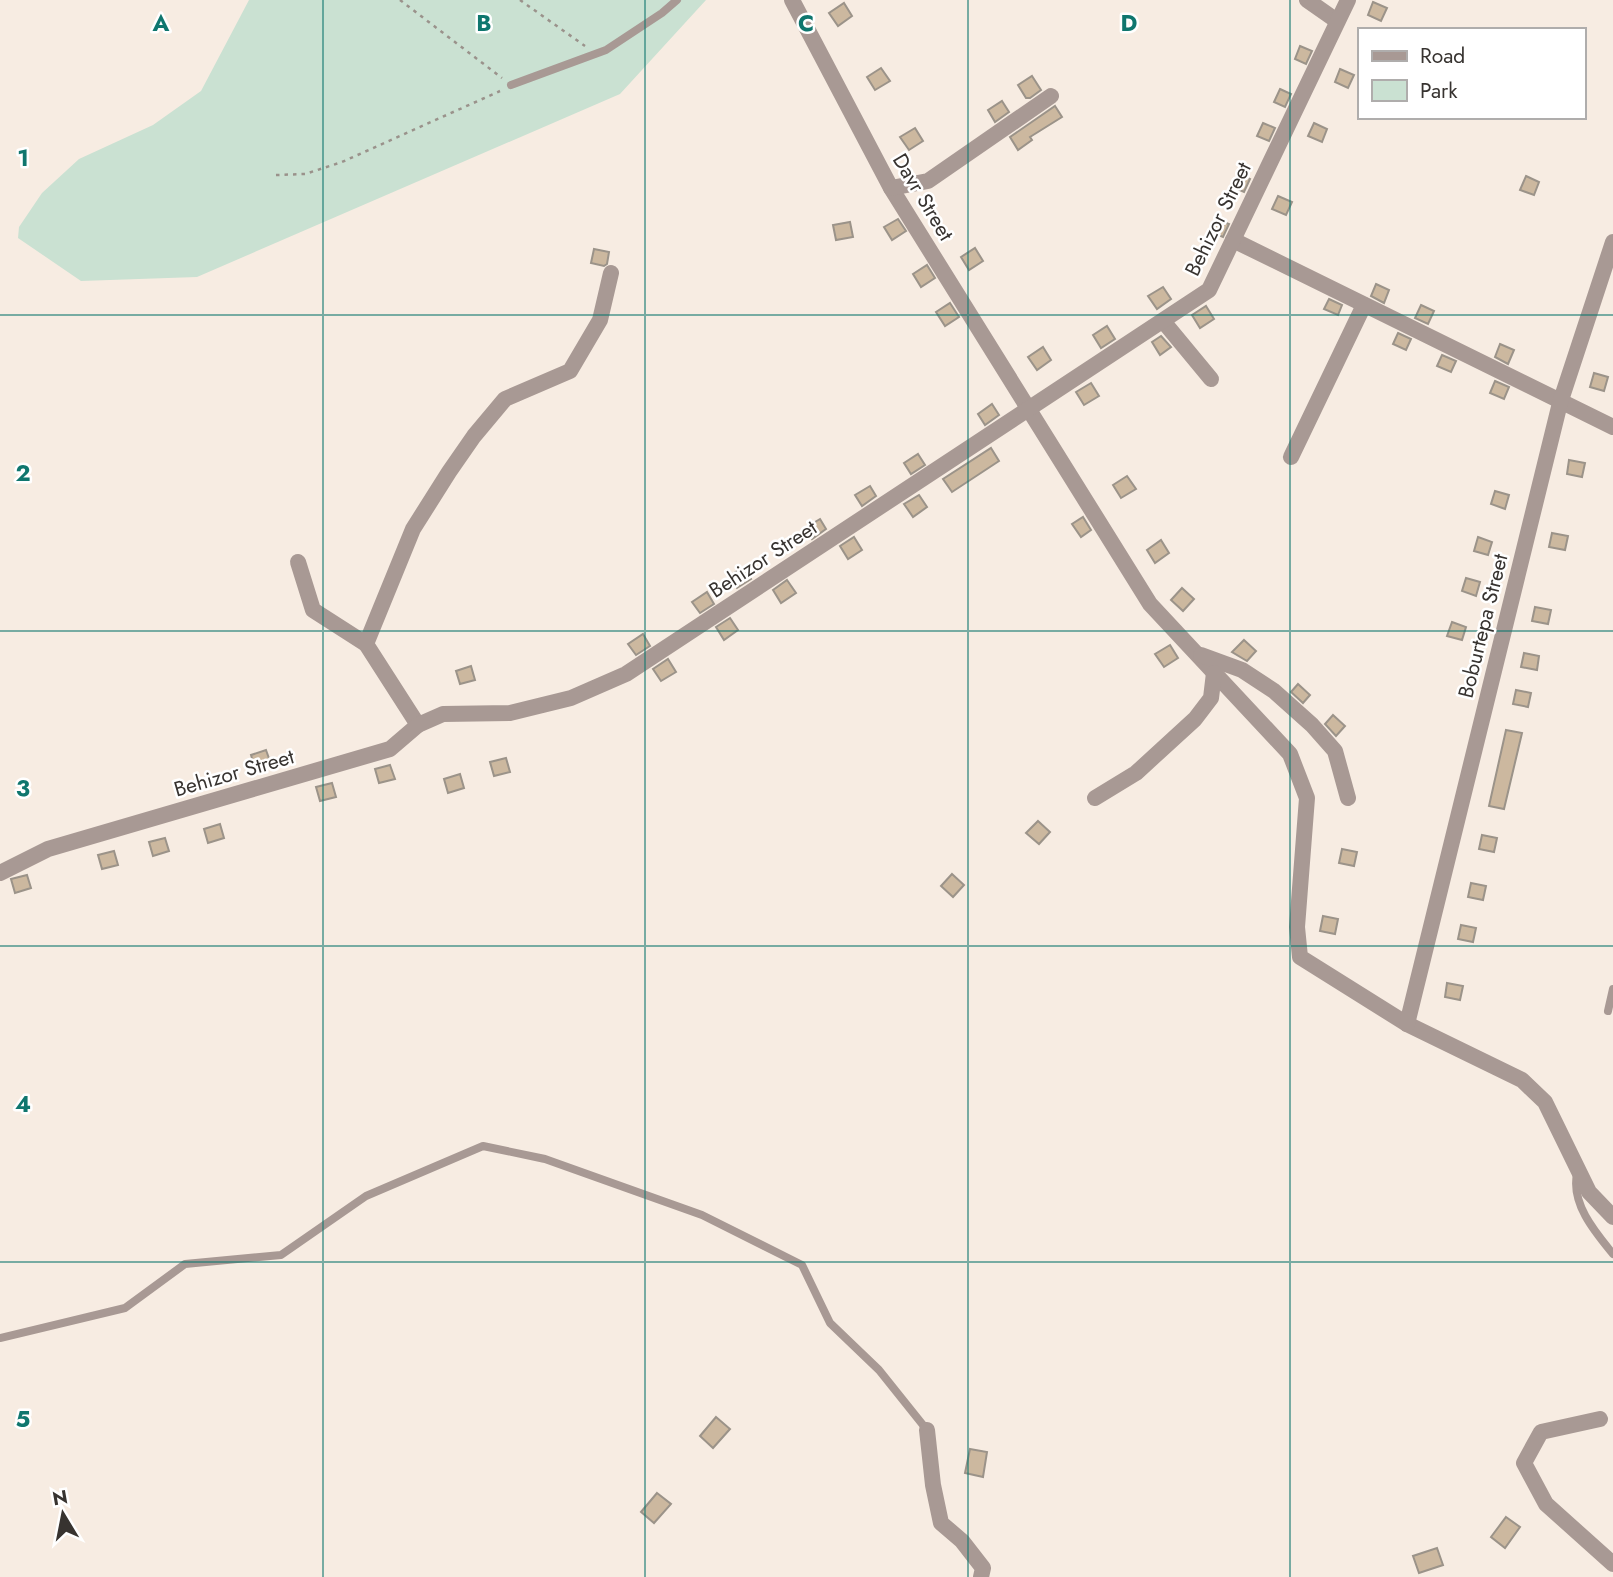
<svg xmlns="http://www.w3.org/2000/svg" width="1613" height="1577" viewBox="0 0 1613 1577" font-family="Jost,sans-serif">
<style>
.green{fill:#cae1d2}
.building{fill:#ccb89f;stroke:#9b9389;stroke-width:2}
.lines{fill:none;stroke-linecap:round;stroke-linejoin:round}
.path{stroke:#9a928b;stroke-width:2.5;stroke-dasharray:3.5 5;stroke-linecap:butt}
.service{stroke:#a89994;stroke-width:8}
.minor{stroke:#a89994;stroke-width:16}
.grid{fill:none;stroke:#0f766e;stroke-width:2;stroke-opacity:0.55}
.labels{text-anchor:middle;dominant-baseline:central;stroke-width:5;stroke-linejoin:round;paint-order:stroke}
.street-label{font-size:21px;fill:#373330;stroke:#fff}
.grid-label{font-size:23px;text-anchor:middle;font-weight:bold;fill:#0f766e;stroke:#fff;stroke-width:5;stroke-linejoin:round;paint-order:stroke}
</style>
<rect width="100%" height="100%" fill="#f7ece2"/>
<polygon class="green" points="249,0 706,0 620,94 197,277 81,281 18,238 19,227 42,193 79,159 153,125 201,91"/>
<g class="building">
<polygon points="1373,2 1387,8 1381,21 1368,15"/>
<polygon points="844,3 852,16 838,26 829,13"/>
<polygon points="1300,46 1312,51 1306,64 1295,59"/>
<polygon points="881,68 890,81 875,90 867,77"/>
<polygon points="1340,69 1354,75 1348,88 1335,82"/>
<polygon points="1032,76 1041,90 1030,98 1026,98 1018,85"/>
<polygon points="1280,89 1291,94 1285,107 1274,102"/>
<polygon points="1002,101 1009,112 995,122 988,110"/>
<polygon points="1055,106 1062,117 1030,137 1032,140 1018,150 1010,137"/>
<polygon points="1263,123 1275,128 1269,141 1257,136"/>
<polygon points="1314,123 1327,129 1322,142 1308,136"/>
<polygon points="915,128 923,141 909,150 900,137"/>
<polygon points="1239,174 1250,179 1244,192 1233,187"/>
<polygon points="1526,176 1539,182 1534,195 1520,190"/>
<polygon points="1278,196 1292,202 1286,215 1272,209"/>
<polygon points="898,219 906,231 892,240 884,227"/>
<polygon points="1216,219 1229,224 1223,237 1211,232"/>
<polygon points="850,222 853,237 836,240 833,225"/>
<polygon points="975,248 983,261 969,270 961,257"/>
<polygon points="594,249 609,252 607,264 604,266 591,263"/>
<polygon points="927,265 935,278 921,287 913,274"/>
<polygon points="1376,284 1389,290 1384,303 1371,296"/>
<polygon points="1163,287 1171,299 1157,309 1148,296"/>
<polygon points="1329,299 1342,305 1338,315 1324,309"/>
<polygon points="950,303 959,317 945,326 936,312"/>
<polygon points="1421,305 1434,311 1428,324 1415,318"/>
<polygon points="1206,306 1214,319 1200,328 1192,315"/>
<polygon points="1107,326 1115,339 1101,348 1093,335"/>
<polygon points="1398,333 1411,339 1406,350 1393,344"/>
<polygon points="1161,336 1171,347 1160,355 1152,342"/>
<polygon points="1500,344 1514,350 1508,364 1495,357"/>
<polygon points="1043,347 1051,360 1037,370 1028,357"/>
<polygon points="1442,355 1456,361 1451,372 1437,366"/>
<polygon points="1594,373 1608,377 1604,391 1590,387"/>
<polygon points="1495,381 1509,387 1504,399 1490,393"/>
<polygon points="1091,383 1099,396 1084,405 1076,392"/>
<polygon points="992,404 999,415 985,425 978,414"/>
<polygon points="991,448 999,461 952,492 943,479"/>
<polygon points="918,454 925,465 911,474 904,463"/>
<polygon points="1569,460 1585,463 1582,477 1567,474"/>
<polygon points="1127,476 1136,489 1121,498 1113,485"/>
<polygon points="870,486 876,496 862,506 855,495"/>
<polygon points="1495,491 1509,495 1505,509 1491,504"/>
<polygon points="919,495 927,507 913,517 904,504"/>
<polygon points="1083,517 1091,530 1081,537 1072,524"/>
<polygon points="820,519 826,529 812,539 805,528"/>
<polygon points="1552,533 1568,536 1565,550 1549,547"/>
<polygon points="854,537 862,550 848,559 840,546"/>
<polygon points="1478,537 1492,542 1488,555 1474,551"/>
<polygon points="1161,540 1169,553 1155,563 1147,550"/>
<polygon points="744,567 751,579 737,588 729,576"/>
<polygon points="1466,578 1480,582 1476,596 1462,591"/>
<polygon points="787,580 796,593 781,603 773,590"/>
<polygon points="1182,588 1194,599 1183,611 1171,600"/>
<polygon points="707,592 714,604 700,613 692,602"/>
<polygon points="1535,607 1551,610 1548,624 1532,621"/>
<polygon points="730,618 738,630 724,640 716,627"/>
<polygon points="1452,622 1466,627 1462,640 1447,636"/>
<polygon points="643,634 650,646 636,655 628,644"/>
<polygon points="1244,640 1256,651 1247,661 1232,652"/>
<polygon points="1170,645 1178,658 1164,667 1155,654"/>
<polygon points="1524,653 1539,656 1537,670 1521,667"/>
<polygon points="668,659 676,672 661,681 653,669"/>
<polygon points="471,666 475,680 460,684 456,671"/>
<polygon points="1298,684 1310,695 1303,703 1291,692"/>
<polygon points="1516,690 1531,693 1528,707 1513,704"/>
<polygon points="1333,715 1345,726 1336,736 1325,724"/>
<polygon points="1506,730 1522,733 1504,809 1489,806"/>
<polygon points="266,750 271,764 255,769 251,755"/>
<polygon points="506,758 510,772 494,776 490,762"/>
<polygon points="390,765 395,779 379,783 375,769"/>
<polygon points="460,774 464,788 448,793 444,779"/>
<polygon points="332,783 336,797 320,801 316,787"/>
<polygon points="1038,821 1050,832 1039,844 1026,833"/>
<polygon points="220,824 224,838 208,843 204,829"/>
<polygon points="1482,835 1497,838 1494,852 1479,849"/>
<polygon points="165,838 169,851 153,856 149,842"/>
<polygon points="1342,849 1357,852 1354,866 1339,863"/>
<polygon points="114,851 118,865 102,869 98,855"/>
<polygon points="952,874 964,885 953,897 941,886"/>
<polygon points="27,875 31,888 15,893 11,879"/>
<polygon points="1471,883 1486,886 1483,900 1468,897"/>
<polygon points="1323,916 1338,919 1335,934 1320,931"/>
<polygon points="1461,925 1476,928 1473,942 1458,939"/>
<polygon points="1447,983 1463,986 1460,1000 1445,997"/>
<polygon points="716,1417 730,1429 713,1448 700,1436"/>
<polygon points="970,1449 987,1452 983,1477 965,1473"/>
<polygon points="657,1493 671,1504 654,1523 641,1512"/>
<polygon points="1506,1517 1520,1527 1505,1548 1491,1537"/>
<polygon points="1437,1548 1443,1565 1419,1573 1413,1556"/>
</g>
<g class="lines">
<g class="path">
<polyline points="400,0 502,78"/>
<polyline points="520,0 585,46"/>
<polyline points="276,175 305,174 342,162 500,91"/>
</g>
<g class="service">
<polyline points="511,85 606,50 662,13 677,0"/>
<polyline points="1608,1011 1613,989"/>
<path d="M 1577,1174 C 1571,1204 1595,1232 1613,1254"/>
<polyline points="0,1338 125,1308 185,1264 281,1255 366,1196 483,1146 545,1159 702,1215 802,1265 830,1323 879,1370 927,1430"/>
</g>
<g class="minor">
<polyline points="792,0 891,188 1150,604 1290,754 1307,798 1297,927 1300,957 1407,1024 1522,1080 1545,1102 1589,1192 1613,1217"/>
<polyline points="1307,0 1337,21"/>
<polyline points="891,188 928,181 1051,96"/>
<polyline points="1233,240 1613,427"/>
<polyline points="1163,321 1211,379"/>
<polyline points="1291,457 1364,305"/>
<polyline points="298,562 313,610 366,644 418,725"/>
<polyline points="366,644 413,529 449,472 474,436 505,399 570,371 600,320 611,273"/>
<polyline points="1201,655 1242,670 1274,691 1312,725 1335,751 1348,798"/>
<polyline points="1095,798 1136,773 1195,719 1211,698 1214,673"/>
<polyline points="0,873 48,849 390,749 418,725 443,714 510,713 571,698 626,674 1209,290 1348,0"/>
<polyline points="1407,1024 1560,403 1613,242"/>
<polyline points="1600,1419 1541,1432 1524,1463 1546,1504 1613,1564"/>
<polyline points="927,1430 933,1485 941,1523 962,1541 983,1568 981,1577"/>
</g>
</g>
<path class="grid" d="M 323,0 L 323,1577M 645,0 L 645,1577M 968,0 L 968,1577M 1290,0 L 1290,1577M 0,315 L 1613,315M 0,631 L 1613,631M 0,946 L 1613,946M 0,1262 L 1613,1262"/>
<g class="labels">
<g class="street-label">
<text transform="translate(923 197) rotate(59)">Davr Street</text>
<text transform="translate(1218 219) rotate(-64)">Behizor Street</text>
<text transform="translate(763 559) rotate(-33)">Behizor Street</text>
<text transform="translate(1483 626) rotate(-76)">Boburtepa Street</text>
<text transform="translate(234 773) rotate(-16)">Behizor Street</text>
</g>
</g>
<g class="grid-label">
<text x="161" y="31">A</text>
<text x="484" y="31">B</text>
<text x="806" y="31">C</text>
<text x="1129" y="31">D</text>
<text x="23" y="166">1</text>
<text x="23" y="481">2</text>
<text x="23" y="796">3</text>
<text x="23" y="1112">4</text>
<text x="23" y="1427">5</text>
</g>
<rect x="1358" y="28" width="228" height="91" fill="#ffffff" stroke="#afadac" stroke-width="2"/>
<rect x="1372" y="51" width="35" height="10" fill="#a89994" stroke="#afadac" stroke-width="2"/>
<text x="1420" y="63" font-size="21" fill="#373330">Road</text>
<rect x="1372" y="80" width="35" height="21" fill="#cae1d2" stroke="#afadac" stroke-width="2"/>
<text x="1420" y="98" font-size="21" fill="#373330">Park</text>
<g transform="translate(63 1514) rotate(350)" stroke="#ffffff" stroke-width="5" paint-order="stroke">
<path d="M0-5L12 26L0 18L-12 26Z" fill="#373330"/>
<text y="-10" font-size="19" font-weight="bold" text-anchor="middle" fill="#373330">N</text>
</g>
</svg>
